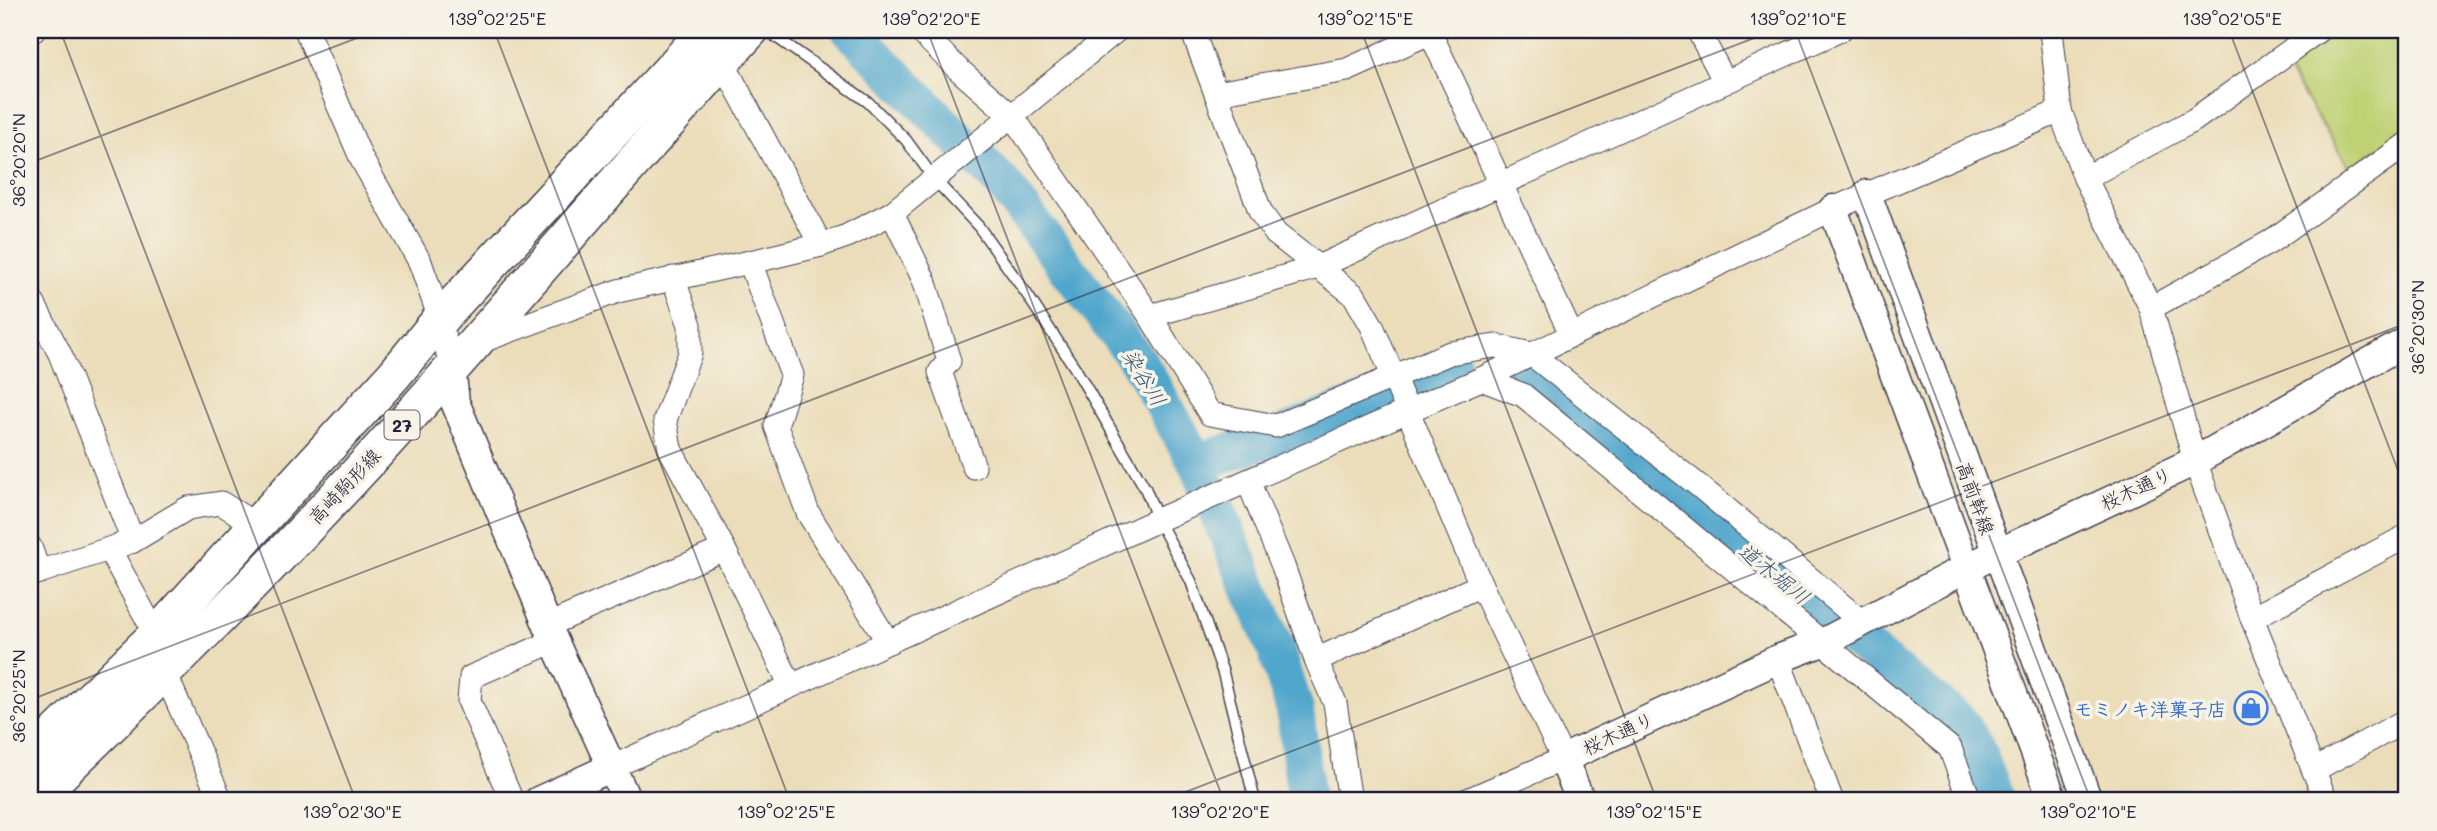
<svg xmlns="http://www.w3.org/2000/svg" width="2437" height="831" viewBox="0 0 2437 831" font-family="Mali,'Klee One',sans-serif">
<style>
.green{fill:#c0d174;stroke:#717a58;stroke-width:2}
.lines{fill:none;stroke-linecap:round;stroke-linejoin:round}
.river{stroke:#50a6cc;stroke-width:38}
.service-casing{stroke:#403e4e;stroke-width:13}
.minor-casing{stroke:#403e4e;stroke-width:25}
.tertiary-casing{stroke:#403e4e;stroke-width:31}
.primary-casing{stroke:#403e4e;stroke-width:38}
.service{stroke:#fff;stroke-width:10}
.minor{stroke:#fff;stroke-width:23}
.tertiary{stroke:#fff;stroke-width:28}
.primary{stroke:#fff;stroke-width:35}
.ticks{fill:none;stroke:#22223b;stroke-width:2;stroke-opacity:0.45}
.labels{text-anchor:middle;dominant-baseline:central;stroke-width:7;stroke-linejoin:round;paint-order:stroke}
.shield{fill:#f7f3e8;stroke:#62616f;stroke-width:2}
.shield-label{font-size:18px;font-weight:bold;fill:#22223b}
.street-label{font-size:19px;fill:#22223b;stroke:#f7f3e8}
.shop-label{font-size:19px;font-weight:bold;fill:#366cbe;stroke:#f7f3e8;text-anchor:end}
.water-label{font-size:21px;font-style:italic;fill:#345775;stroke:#f7f3e8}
.neatline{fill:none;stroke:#22223b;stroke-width:2.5}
.ticks-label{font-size:18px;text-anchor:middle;fill:#22223b}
</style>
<rect width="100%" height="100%" fill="#f7f3e8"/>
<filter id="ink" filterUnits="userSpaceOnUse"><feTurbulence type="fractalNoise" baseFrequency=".0143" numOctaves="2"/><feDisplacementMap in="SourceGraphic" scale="14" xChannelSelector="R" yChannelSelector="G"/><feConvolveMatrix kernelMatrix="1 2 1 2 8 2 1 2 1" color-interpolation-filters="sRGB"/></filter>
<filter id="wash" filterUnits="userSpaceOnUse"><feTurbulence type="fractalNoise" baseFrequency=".00686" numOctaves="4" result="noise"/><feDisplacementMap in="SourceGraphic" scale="28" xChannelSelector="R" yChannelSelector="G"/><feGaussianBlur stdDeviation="1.57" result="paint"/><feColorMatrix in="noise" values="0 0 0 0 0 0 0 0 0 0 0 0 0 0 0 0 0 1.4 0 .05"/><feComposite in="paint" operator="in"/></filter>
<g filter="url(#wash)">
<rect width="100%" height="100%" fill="#ebddb9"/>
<polygon class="green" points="2334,30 2407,30 2407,129 2350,168 2284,65"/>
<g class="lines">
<g class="river">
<polyline points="850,30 1003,184 1138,361 1197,463 1276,649 1295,710 1306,801"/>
<polyline points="1520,373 1533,377 1897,673 1959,721 1976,749 1997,801"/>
<polyline points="1197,463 1273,438 1454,367"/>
</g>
</g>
</g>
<g filter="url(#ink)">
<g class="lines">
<defs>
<polyline id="service" points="766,30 868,102 906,140 935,180 979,227 1026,293 1075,368 1145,488 1158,520 1191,581 1223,673 1255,801"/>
<g id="minor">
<polyline points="306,30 362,160 420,262 440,319 451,368"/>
<polyline points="919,30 958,69 1013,117 1150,316 1210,414 1276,426 1450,353 1495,346 1531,354 1699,486 1862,622"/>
<polyline points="1192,30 1261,213 1276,234 1354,295 1372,326 1481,585 1563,759 1465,801"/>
<polyline points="1429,30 1571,334"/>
<polyline points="1698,30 1725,82"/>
<polyline points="2051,30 2060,111 2085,178 2151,308 2195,461 2252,618 2326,801"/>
<polyline points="30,31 34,30"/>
<polyline points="722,61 821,245"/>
<polyline points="1216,93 1347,70 1436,30"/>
<polyline points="2085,178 2194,120 2319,30"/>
<polyline points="892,213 924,280 949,361 940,372 974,467"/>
<polyline points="750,262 792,375 776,426 808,513 888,642"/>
<polyline points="673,278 690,325 690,353 665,420 670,449 724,549 791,686"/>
<polyline points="30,297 60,354 133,541"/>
<polyline points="2151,308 2270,242 2407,144"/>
<polyline points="1150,316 1318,267 1840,30"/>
<polyline points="479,342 618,291 759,260 821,245 847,236 892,213 1117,30"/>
<polyline points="1481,379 1523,395 1950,748 1970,801"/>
<polyline points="1248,481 1283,566 1316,660 1335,703 1350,801"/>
<polyline points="30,547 39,572"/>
<polyline points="109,549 156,635"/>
<polyline points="30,575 133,541 188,508 221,503 256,525"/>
<polyline points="2252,618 2407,536"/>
<polyline points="548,625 724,549"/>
<polyline points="1778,659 1832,801"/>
<polyline points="1316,660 1481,585"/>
<polyline points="165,673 221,801"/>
<polyline points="612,767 1158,520 1481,379 1833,209 2060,111"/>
<polyline points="2314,770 2407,720"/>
<polyline points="512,801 469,701 471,677 554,641"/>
</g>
<g id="tertiary">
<polyline points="1867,194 2088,801"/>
<polyline points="1833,209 2053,801"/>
<polyline points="451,368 455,402 554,641 627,801"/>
<polyline points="538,801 612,767"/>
<polyline points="1581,801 1563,759 1778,659 1828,640 1966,568 2195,461 2407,341"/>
</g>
<g id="primary">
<polyline points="30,758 156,635 394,375 440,319 707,30"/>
<path d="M 33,801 C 161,677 288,552 407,419 C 523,290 635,158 751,30"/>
</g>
</defs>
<use href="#service" class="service-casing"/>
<use href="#minor" class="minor-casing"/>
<use href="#tertiary" class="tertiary-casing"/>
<use href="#primary" class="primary-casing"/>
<use href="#service" class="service"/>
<use href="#minor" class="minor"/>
<use href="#tertiary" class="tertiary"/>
<use href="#primary" class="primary"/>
</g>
</g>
<path class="ticks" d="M 60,30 L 356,801M 494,30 L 790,801M 927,30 L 1224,801M 1361,30 L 1657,801M 1795,30 L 2091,801M 2229,30 L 2407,494M 30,163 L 378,30M 30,700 L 1775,30M 1162,801 L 2407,323"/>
<defs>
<symbol id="shop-ring" viewBox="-11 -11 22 22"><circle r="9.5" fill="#f7f3e8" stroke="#3f7fe0" stroke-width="1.5"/><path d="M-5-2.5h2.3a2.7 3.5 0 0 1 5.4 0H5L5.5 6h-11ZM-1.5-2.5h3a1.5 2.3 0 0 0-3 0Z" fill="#3f7fe0"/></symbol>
</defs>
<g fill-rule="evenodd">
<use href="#shop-ring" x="2232" y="689" width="38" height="38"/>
</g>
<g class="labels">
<rect class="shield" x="384.5" y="410.5" width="35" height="29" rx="5"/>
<g class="shield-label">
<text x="402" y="425">27</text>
</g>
<g class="street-label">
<text transform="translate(344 486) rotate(-47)">高崎駒形線</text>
<text transform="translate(2136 488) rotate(-25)">桜木通り</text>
<text transform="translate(1976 498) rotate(70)">高前幹線</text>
<text transform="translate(1618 733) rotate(-25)">桜木通り</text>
</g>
<g class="shop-label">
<text x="2226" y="708">モミノキ洋菓子店</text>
</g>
<g class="water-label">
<text transform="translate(1145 377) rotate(58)">染谷川</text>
<text transform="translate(1775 573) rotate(39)">道木堀川</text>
</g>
</g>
<rect width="2437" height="831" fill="none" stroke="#f7f3e8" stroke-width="77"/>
<rect x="38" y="38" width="2360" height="754" class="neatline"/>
<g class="ticks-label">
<text x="497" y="25">139°02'25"E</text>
<text x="931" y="25">139°02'20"E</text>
<text x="1365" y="25">139°02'15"E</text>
<text x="1798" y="25">139°02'10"E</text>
<text x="2232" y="25">139°02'05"E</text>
<text transform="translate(19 160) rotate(-90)" y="6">36°20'20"N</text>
<text transform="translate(2418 327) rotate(-90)" y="6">36°20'30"N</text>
<text transform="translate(19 696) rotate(-90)" y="6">36°20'25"N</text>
<text x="352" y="818">139°02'30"E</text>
<text x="786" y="818">139°02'25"E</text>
<text x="1220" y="818">139°02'20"E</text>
<text x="1654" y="818">139°02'15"E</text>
<text x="2088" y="818">139°02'10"E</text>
</g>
</svg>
